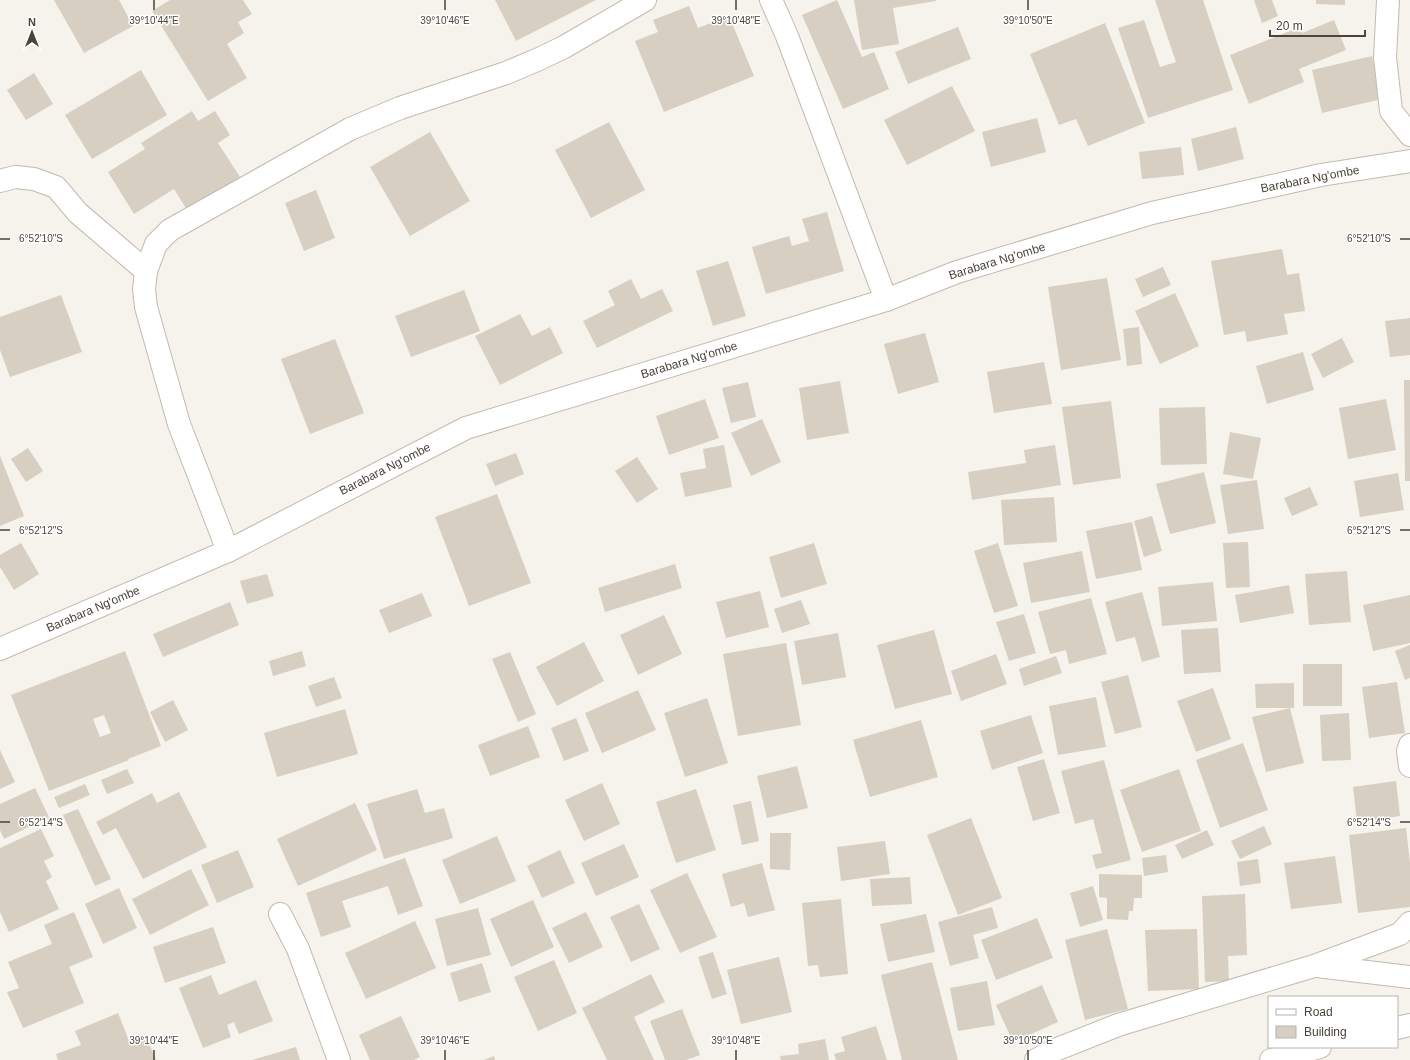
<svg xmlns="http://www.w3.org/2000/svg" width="1410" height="1060" viewBox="0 0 1410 1060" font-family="Helvetica,sans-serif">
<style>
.building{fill:#d7cfc1;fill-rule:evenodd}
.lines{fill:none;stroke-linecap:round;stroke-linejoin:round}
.street-casing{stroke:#c1bbae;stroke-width:24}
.street{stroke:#fff;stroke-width:22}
.ticks{fill:none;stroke:#4a4439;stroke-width:1.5}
.labels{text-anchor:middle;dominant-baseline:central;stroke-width:3;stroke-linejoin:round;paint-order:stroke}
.street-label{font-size:12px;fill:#4a4439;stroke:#fff}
.ticks-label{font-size:10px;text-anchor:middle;fill:#4a4439;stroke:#fff;stroke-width:3;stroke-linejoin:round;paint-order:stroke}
</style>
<rect width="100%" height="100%" fill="#f6f3ec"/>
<g class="building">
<polygon points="54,0 119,0 133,26 84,53"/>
<polygon points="170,0 243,0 252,14 238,22 244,33 227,44 247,78 208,101 152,11"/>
<polygon points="495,0 596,0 516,41"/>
<polygon points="837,0 862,57 874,52 889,89 843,109 802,15"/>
<polygon points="854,0 936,0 936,1 893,8 899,44 862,50"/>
<polygon points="1155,0 1203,0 1233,90 1148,118 1118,28 1144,20 1160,67 1176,62"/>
<polygon points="1254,0 1272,0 1278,16 1262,23"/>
<polygon points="1316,0 1345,0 1345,5 1316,4"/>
<polygon points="689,6 698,28 729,16 754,76 664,112 635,41 658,32 653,20"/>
<polygon points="1334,20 1346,50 1299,69 1304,82 1249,104 1230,55 1300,27 1302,33"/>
<polygon points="1105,23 1145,123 1088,146 1076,119 1059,125 1030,54"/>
<polygon points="958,27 971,59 908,84 895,52"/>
<polygon points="1372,56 1382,99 1322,113 1312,70"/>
<polygon points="141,70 167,115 92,159 65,115"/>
<polygon points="34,73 53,104 26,120 7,90"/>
<polygon points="952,86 975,131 907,165 884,120"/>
<polygon points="192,111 198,121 215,111 230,135 218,143 240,177 187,210 174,189 134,214 108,172 145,149 141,143"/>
<polygon points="1037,118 1046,152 991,167 982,132"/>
<polygon points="609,122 645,190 591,218 555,150"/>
<polygon points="1236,127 1244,159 1198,171 1191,139"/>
<polygon points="430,132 470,201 410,236 370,167"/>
<polygon points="1181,147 1184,175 1142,179 1139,152"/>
<polygon points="316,190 335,238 304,251 285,203"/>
<polygon points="827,212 844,271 766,294 752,247 789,236 792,246 809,241 802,219"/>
<polygon points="1282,249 1287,275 1299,273 1305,311 1284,314 1288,334 1247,342 1245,331 1224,335 1211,261"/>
<polygon points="728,261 746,316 713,326 696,271"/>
<polygon points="1163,267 1171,285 1143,297 1135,279"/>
<polygon points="1107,278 1121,360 1061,370 1048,287"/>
<polygon points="631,279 641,299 662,289 673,311 597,348 583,321 615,305 608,291"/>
<polygon points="464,290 480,331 411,357 395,316"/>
<polygon points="1175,293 1199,346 1160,364 1135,311"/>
<polygon points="61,295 82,352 10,377 0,350 0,317"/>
<polygon points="520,314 532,336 550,327 563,353 500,385 475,336"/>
<polygon points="1410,318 1410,355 1390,357 1385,321"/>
<polygon points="1139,327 1142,364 1127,366 1123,329"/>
<polygon points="925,333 939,382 898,394 884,344"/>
<polygon points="1342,338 1354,362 1323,378 1311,354"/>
<polygon points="335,339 364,413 310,434 281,359"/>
<polygon points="1303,352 1314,390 1267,404 1256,366"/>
<polygon points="1044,362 1052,404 994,413 987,372"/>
<polygon points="1404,380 1410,380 1410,481 1405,481"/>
<polygon points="840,381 849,433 807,440 799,388"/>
<polygon points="748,382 756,417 731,423 722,388"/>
<polygon points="705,399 719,438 669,455 656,416"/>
<polygon points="1386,399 1396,450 1348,459 1339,408"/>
<polygon points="1111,401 1121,478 1073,485 1062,407"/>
<polygon points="1205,407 1207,464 1161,465 1159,408"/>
<polygon points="762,419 781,462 751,476 731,433"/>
<polygon points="1230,432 1261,438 1253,479 1223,474"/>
<polygon points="724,445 732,487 685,497 680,473 706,468 703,449"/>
<polygon points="1055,445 1061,485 972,500 968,472 1026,463 1024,450"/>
<polygon points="28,448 43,471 26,482 11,459"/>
<polygon points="516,453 524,474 495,486 486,464"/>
<polygon points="0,456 24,516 0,526"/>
<polygon points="637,457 658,489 637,503 615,471"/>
<polygon points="1204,472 1216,523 1170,534 1156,484"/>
<polygon points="1398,473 1404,510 1360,517 1354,481"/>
<polygon points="1257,480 1264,529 1228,534 1220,485"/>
<polygon points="1310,487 1318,505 1292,516 1284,498"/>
<polygon points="497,494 531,583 469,606 435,517"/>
<polygon points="1054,497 1057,542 1004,545 1001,500"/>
<polygon points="1152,516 1162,551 1144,557 1134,521"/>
<polygon points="1132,522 1142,570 1096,579 1086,531"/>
<polygon points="1248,542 1250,587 1226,588 1223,543"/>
<polygon points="21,543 39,574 14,590 0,567 0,555"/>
<polygon points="814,543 827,584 781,598 769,557"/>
<polygon points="998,543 1018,606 994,613 974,551"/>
<polygon points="1082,551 1090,592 1031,603 1023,563"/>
<polygon points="675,564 682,588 605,612 598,588"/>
<polygon points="1347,571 1351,622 1309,625 1305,574"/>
<polygon points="267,574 274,596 247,604 240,581"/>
<polygon points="1213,582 1217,621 1162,626 1158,587"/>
<polygon points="1289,585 1294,613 1240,623 1235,595"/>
<polygon points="760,591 769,627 726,638 716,602"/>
<polygon points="1142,592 1160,657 1142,662 1135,637 1116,642 1105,602"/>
<polygon points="422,593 432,616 389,633 379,610"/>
<polygon points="1410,595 1410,643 1373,651 1363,605"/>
<polygon points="1091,598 1107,654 1069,664 1066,650 1050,654 1038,612"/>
<polygon points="801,600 810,624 782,633 774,609"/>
<polygon points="230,602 239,625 163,657 153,634"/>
<polygon points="1024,614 1036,653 1009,661 996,622"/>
<polygon points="664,615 682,654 638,675 620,635"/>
<polygon points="1218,628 1221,672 1184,674 1181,630"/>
<polygon points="934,630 952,694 895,709 877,645"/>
<polygon points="838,633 846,677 802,685 794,641"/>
<polygon points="584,642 604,681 557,706 536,667"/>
<polygon points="786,643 801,725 738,736 723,654"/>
<polygon points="1410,645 1410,678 1405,680 1395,651"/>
<path d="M 125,651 L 161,746 L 128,759 L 129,760 L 49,791 L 11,695 ZM 104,715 L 111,733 L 100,737 L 93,719 Z"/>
<polygon points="302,651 306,666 273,676 269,661"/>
<polygon points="510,652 536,714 518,722 492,659"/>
<polygon points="996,654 1007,684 961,701 951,671"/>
<polygon points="1056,656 1062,673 1024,686 1019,669"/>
<rect x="1303" y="664" width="39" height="42"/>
<polygon points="1128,675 1142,727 1115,734 1101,682"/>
<polygon points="334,677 342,698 316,707 308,686"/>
<polygon points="1397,682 1405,733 1369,738 1362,687"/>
<polygon points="1294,683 1294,708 1256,708 1255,684"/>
<polygon points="1213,688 1231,739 1196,752 1177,701"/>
<polygon points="638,690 656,730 602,753 585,713"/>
<polygon points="1096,697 1106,747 1058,755 1049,706"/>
<polygon points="707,698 728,763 685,777 664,713"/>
<polygon points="173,700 188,730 165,742 150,712"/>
<polygon points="1290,708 1304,763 1266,772 1252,717"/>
<polygon points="345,709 358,754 277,777 264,733"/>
<polygon points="1349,713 1351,760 1322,761 1320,715"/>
<polygon points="1031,715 1043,753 992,770 980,731"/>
<polygon points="576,718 589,751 564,761 551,728"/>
<polygon points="921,720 938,777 870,797 853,740"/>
<polygon points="528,726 540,757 490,776 478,745"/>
<polygon points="1243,743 1268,810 1220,828 1196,760"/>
<polygon points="0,750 15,782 0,789"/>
<polygon points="1044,759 1060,813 1033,821 1017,767"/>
<polygon points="1104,760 1131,860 1096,869 1092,855 1102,853 1093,819 1075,824 1061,771"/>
<polygon points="797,766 808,808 767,818 757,776"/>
<polygon points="127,769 134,783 107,794 101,780"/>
<polygon points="1179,769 1201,831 1142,852 1120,790"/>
<polygon points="1396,781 1400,816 1357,822 1353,787"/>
<polygon points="602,783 620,824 584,841 565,800"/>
<polygon points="85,784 90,795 59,808 54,797"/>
<polygon points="35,788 49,817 4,839 0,830 0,804"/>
<polygon points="417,789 425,813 444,808 453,838 384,859 367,804"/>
<polygon points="696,789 716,850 676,863 656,802"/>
<polygon points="179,792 207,847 143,879 116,828 103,835 96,822 152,793 157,803"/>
<polygon points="751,801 759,841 742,845 733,805"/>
<polygon points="355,803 377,850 298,886 277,839"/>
<polygon points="78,809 111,879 95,886 63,815"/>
<polygon points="971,818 1002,898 958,915 927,835"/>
<polygon points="1264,826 1272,844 1240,859 1231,841"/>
<polygon points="1406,828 1410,863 1410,907 1358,913 1349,835"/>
<polygon points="41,829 54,856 44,861 52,877 46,881 59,909 9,932 0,912 0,848"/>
<polygon points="1207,830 1214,845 1182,859 1175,845"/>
<polygon points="770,833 791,833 790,870 770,869"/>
<polygon points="497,836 516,881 460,904 442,860"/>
<polygon points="885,841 890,874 841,881 837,847"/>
<polygon points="624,844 639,877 596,896 581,863"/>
<polygon points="238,850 254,887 217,903 201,865"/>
<polygon points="560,850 575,883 542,898 527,866"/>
<polygon points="1166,855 1168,872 1144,876 1142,858"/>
<polygon points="1335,856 1342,903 1291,909 1284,863"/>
<polygon points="405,858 423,906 398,915 388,886 342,901 351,927 321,937 306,893"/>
<polygon points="1258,859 1261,883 1240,886 1237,862"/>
<polygon points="762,863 775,910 748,917 744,903 731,907 722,874"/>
<polygon points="191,869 209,905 150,935 132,899"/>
<polygon points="687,873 717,937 680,953 650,890"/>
<polygon points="1099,874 1142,875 1142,898 1134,898 1133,911 1129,911 1128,920 1107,919 1107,898 1099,897"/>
<polygon points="910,877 912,904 872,906 870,879"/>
<polygon points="1093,886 1103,920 1080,927 1070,893"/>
<polygon points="119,888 137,928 103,944 85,904"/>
<polygon points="1245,894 1247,955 1228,956 1229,981 1205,982 1202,896"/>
<polygon points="841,899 848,974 820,977 818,965 808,966 802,903"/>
<polygon points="533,900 554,947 511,967 490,919"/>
<polygon points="639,904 660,949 631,962 610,917"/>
<polygon points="992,907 998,928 973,935 979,958 950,966 938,922"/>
<polygon points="478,908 491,955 447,966 435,919"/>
<polygon points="74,912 93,957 69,967 84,1003 23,1028 7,992 19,988 8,962 52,944 44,925"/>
<polygon points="586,912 603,947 569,963 552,928"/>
<polygon points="926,914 935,952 888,962 880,924"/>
<polygon points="1037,918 1053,958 996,980 981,940"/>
<polygon points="415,921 436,968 366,999 345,953"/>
<polygon points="213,927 226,963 165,983 153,947"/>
<polygon points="1107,929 1128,1009 1085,1020 1065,940"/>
<polygon points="1197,929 1199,989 1148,991 1145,930"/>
<polygon points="713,952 727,994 712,999 698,957"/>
<polygon points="779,957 792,1012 741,1024 727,970"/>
<polygon points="554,960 577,1013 538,1031 514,977"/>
<polygon points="932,962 958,1060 902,1060 881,975"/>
<polygon points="482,963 491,992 459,1002 450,973"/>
<polygon points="651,974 665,1002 634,1017 654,1060 607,1060 582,1008"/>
<polygon points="211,975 219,995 256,980 273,1021 239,1034 234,1022 227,1025 231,1037 203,1048 179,988"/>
<polygon points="987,981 995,1025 958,1031 950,988"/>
<polygon points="1042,985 1058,1022 1013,1042 996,1005"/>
<polygon points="682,1009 700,1055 686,1060 665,1060 650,1021"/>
<polygon points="118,1013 131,1046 147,1039 156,1060 58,1060 56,1054 81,1045 75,1031"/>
<polygon points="401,1016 420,1057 414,1060 370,1060 359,1035"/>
<polygon points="876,1026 887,1060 836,1060 834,1054 845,1051 841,1037"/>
<polygon points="825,1039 829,1060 781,1060 780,1056 799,1054 798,1044"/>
<polygon points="296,1047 300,1060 252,1060"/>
<polygon points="494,1056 495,1060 484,1060"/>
</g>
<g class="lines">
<defs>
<g id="street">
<polyline points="771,0 787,36 886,300"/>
<polyline points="1388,0 1385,57 1391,111 1410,135"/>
<polyline points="0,181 15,177 34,179 56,187 78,213 146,271"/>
<polyline points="228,551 179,424 146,307 144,289 146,271 156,244 170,230 350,129 400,108 506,73 539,59 564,47 645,0"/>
<polyline points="0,649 228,551 466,428 886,300 957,272 1152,213 1321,175 1410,161"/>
<polyline points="1410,745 1408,751 1410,766"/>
<polyline points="280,914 298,949 339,1060"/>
<polyline points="1317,966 1410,977"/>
<polyline points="1397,1028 1410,1025"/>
<polyline points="1036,1060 1055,1050 1118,1025 1314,966 1400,934 1410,923"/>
<polyline points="1271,1060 1320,1047"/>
</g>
</defs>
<use href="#street" class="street-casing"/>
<use href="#street" class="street"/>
</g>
<path class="ticks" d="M 154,0 L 154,10M 445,0 L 445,10M 736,0 L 736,10M 1028,0 L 1028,10M 0,239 L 10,239M 1400,239 L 1410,239M 0,530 L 10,530M 1400,530 L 1410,530M 0,822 L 10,822M 1400,822 L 1410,822M 154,1050 L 154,1060M 445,1050 L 445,1060M 736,1050 L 736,1060M 1028,1050 L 1028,1060"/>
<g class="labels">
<g class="street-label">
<text transform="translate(1310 179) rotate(-11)">Barabara Ng'ombe</text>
<text transform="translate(997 261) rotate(-17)">Barabara Ng'ombe</text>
<text transform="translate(689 360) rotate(-17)">Barabara Ng'ombe</text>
<text transform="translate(385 469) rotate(-27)">Barabara Ng'ombe</text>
<text transform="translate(93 609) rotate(-23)">Barabara Ng'ombe</text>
</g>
</g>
<g class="ticks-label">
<text x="154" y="24">39°10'44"E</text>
<text x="445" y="24">39°10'46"E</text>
<text x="736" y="24">39°10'48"E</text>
<text x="1028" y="24">39°10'50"E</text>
<text x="41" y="242">6°52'10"S</text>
<text x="1369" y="242">6°52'10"S</text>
<text x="41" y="534">6°52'12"S</text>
<text x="1369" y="534">6°52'12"S</text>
<text x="41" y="826">6°52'14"S</text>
<text x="1369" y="826">6°52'14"S</text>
<text x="154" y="1044">39°10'44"E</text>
<text x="445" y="1044">39°10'46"E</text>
<text x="736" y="1044">39°10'48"E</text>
<text x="1028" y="1044">39°10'50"E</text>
</g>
<rect x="1268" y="996" width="130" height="52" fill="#ffffff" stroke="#b7b4b0"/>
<rect x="1276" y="1009" width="20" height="6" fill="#ffffff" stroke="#b7b4b0"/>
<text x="1304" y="1016" font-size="12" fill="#4a4439">Road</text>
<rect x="1276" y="1026" width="20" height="12" fill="#d7cfc1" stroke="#b7b4b0"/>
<text x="1304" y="1036" font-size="12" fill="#4a4439">Building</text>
<g transform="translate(32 32)" stroke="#ffffff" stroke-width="3" paint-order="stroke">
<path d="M0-3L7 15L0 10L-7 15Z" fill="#4a4439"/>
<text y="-6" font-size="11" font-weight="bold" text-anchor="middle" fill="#4a4439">N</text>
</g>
<path d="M1270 30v6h95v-6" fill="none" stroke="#4a4439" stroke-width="2"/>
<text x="1276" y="30" font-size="12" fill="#4a4439" stroke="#ffffff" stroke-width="3" paint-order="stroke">20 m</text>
</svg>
